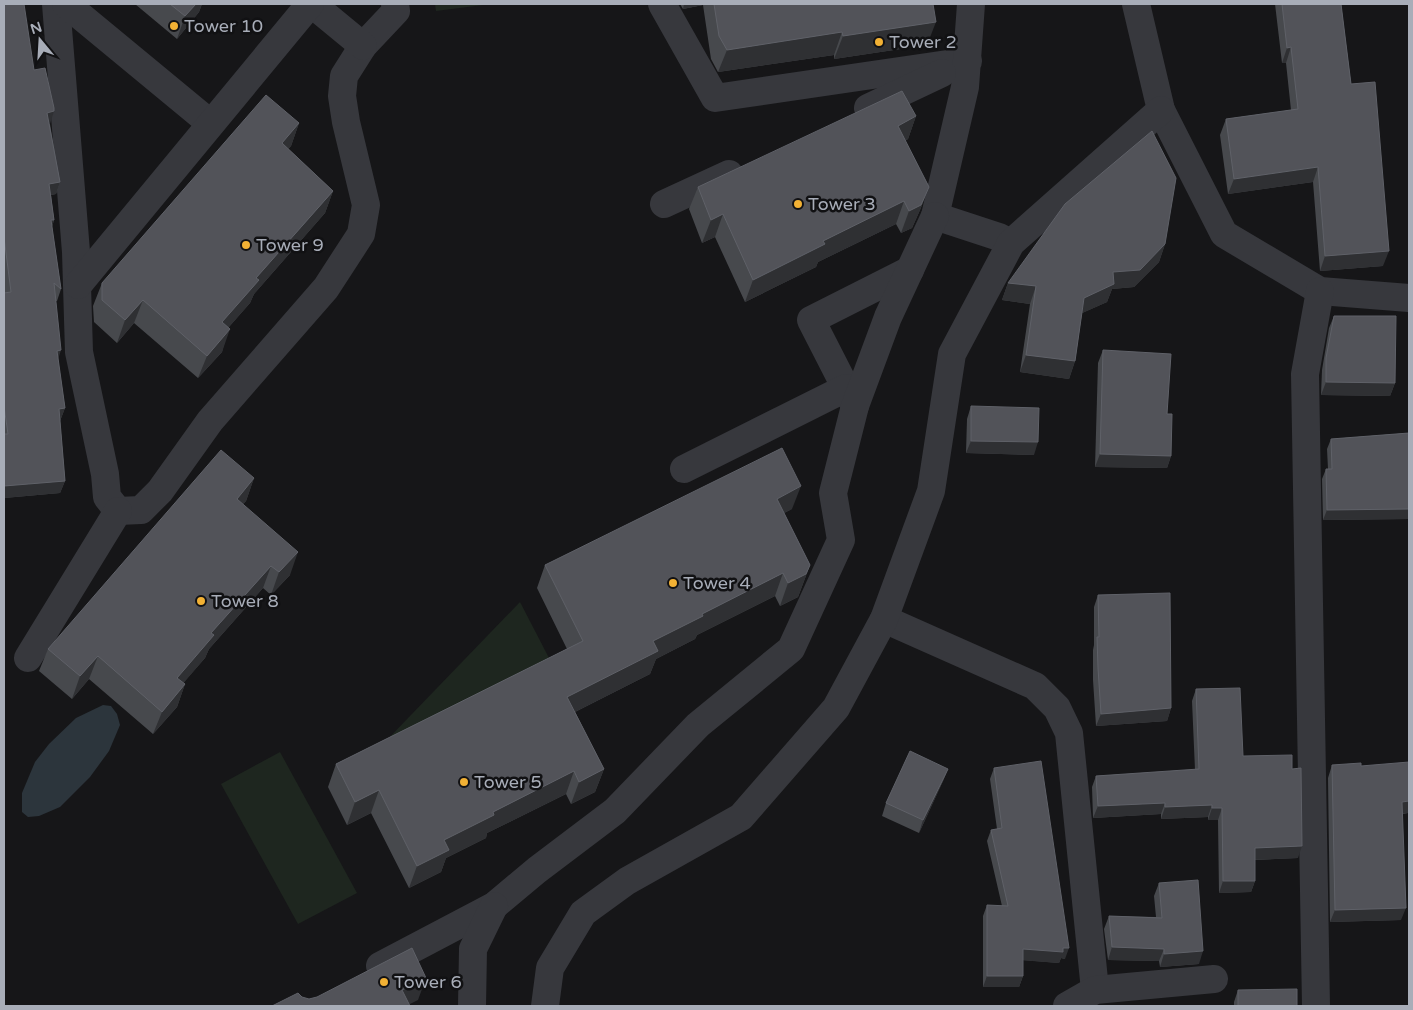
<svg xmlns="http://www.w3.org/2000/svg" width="1413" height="1010" viewBox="0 0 1413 1010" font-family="'Varela Round',sans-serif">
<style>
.green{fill:#1e261f}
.water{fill:#2c353c}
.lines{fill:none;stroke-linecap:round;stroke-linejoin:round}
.street{stroke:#37383d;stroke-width:28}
.wall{fill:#47494d}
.shaded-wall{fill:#2f3033}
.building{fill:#525359;stroke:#5f6168}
.poi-dot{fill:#f2b134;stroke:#111113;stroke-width:2}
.labels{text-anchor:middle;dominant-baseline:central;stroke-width:5;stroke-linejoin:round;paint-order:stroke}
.poi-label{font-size:18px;fill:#a8adb8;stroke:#111113;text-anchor:start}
</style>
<rect width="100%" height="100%" fill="#161618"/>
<g class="green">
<polygon points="435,4 491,4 436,11"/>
<polygon points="520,602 549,658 384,743"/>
<polygon points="280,752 357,893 298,924 221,784"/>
</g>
<polygon class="water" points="103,705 111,706 117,714 120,725 109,751 90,777 60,807 39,816 28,817 22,812 22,793 35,762 49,744 76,718"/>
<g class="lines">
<g class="street">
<polyline points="56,4 76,252 79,352 105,474 107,497 118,511 141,510 160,491 210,421 326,288 361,234 366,205 346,122 342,96 344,76 363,46 396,11 395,4"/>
<polyline points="66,4 210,123"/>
<polyline points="312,4 363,46"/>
<polyline points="662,4 715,98 968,61"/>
<polyline points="971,4 965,87 935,216 999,237 1011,243"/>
<polyline points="1136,4 1161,110 1224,234 1320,291 1409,298"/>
<polyline points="868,108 942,73"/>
<polyline points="664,204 729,174"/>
<polyline points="78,285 310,4"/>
<polyline points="855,406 811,320 910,270"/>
<polyline points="684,469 846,388"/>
<polyline points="884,619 1035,686 1057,708 1069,733 1095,990"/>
<polyline points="28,658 118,511"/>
<polyline points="380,966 494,906 537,870 615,811 698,725 791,649 841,540 833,493 855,406 888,317 935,216"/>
<polyline points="472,1006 473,949 494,906"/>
<polyline points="545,1006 550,968 583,913 627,881 741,817 836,708 884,619 931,491 952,354 1011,243 1161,110"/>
<polyline points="1067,1006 1095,990 1214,979"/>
<polyline points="1316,1006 1305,374 1320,291"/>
</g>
</g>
<g class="wall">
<polygon points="4,4 34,70 50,124 60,182 56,194 51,195 54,220 52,227 61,289 57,301 56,301 58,359 65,408 60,421 65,481 60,493 4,498 4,293 5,293 4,282"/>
<polygon points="135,4 202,4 199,12 177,39"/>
<polygon points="680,4 933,4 927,45 834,59 834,55 718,72 711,59 703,5 683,9"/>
<polygon points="1275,4 1341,4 1351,84 1383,266 1320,271 1313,182 1228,194 1220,135 1226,119 1291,110 1286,63 1282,63"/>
<polygon points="916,116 908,139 905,141 929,187 920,210 912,228 901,233 896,224 818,262 816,267 745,302 715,237 702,243 689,209 698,187"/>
<polygon points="299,123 291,146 288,149 333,191 325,213 254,294 250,303 228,328 222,352 198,378 134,323 117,343 94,322 93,306 102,283"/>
<polygon points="1165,244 1159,262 1134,287 1112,289 1107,302 1082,313 1075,361 1069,379 1020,372 1030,304 1002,300 1008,283"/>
<polygon points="1334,316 1395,383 1390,396 1321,395 1322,370 1329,328"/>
<polygon points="1103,350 1167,414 1171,456 1167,468 1095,467 1098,363"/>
<polygon points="971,406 1034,455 966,453 967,419"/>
<polygon points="1409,433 1409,519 1323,520 1322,479 1326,469 1328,469 1327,449 1331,439"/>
<polygon points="254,478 246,501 243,504 290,575 271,595 263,588 209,649 205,658 183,683 185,684 177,707 153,734 89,679 72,699 39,671 48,649"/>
<polygon points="792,509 784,513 810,565 798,597 780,606 775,596 697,635 695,639 656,659 650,674 575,712 604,769 595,792 571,804 566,794 487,833 486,838 446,858 441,872 409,888 371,813 347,825 328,787 336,764 567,649 537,588 545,565"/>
<polygon points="1098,595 1171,708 1167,721 1096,726 1093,680 1093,650 1094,645 1094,607"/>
<polygon points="1196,689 1243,756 1292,769 1298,858 1255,860 1255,881 1251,892 1219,893 1218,820 1208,820 1208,817 1161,819 1161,814 1093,818 1092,787 1096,776 1195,770 1192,701"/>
<polygon points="1332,765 1361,766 1408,813 1403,814 1401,920 1330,922 1328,778"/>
<polygon points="994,768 1065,959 1061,958 1059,963 1023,960 1023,976 1019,987 983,987 983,916 987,905 1002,906 987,841 991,830 997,829 990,779"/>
<polygon points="948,769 943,781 919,833 882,816 886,803"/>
<polygon points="1159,883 1199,964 1160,967 1159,961 1108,960 1104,929 1109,916 1156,917 1154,896"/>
<polygon points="1238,990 1297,1006 1234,1006 1234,1002"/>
</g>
<g class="shaded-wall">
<polygon points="196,4 202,4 199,12 177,39 185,16"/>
<polygon points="684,4 704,4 703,5 683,9"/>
<polygon points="936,22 927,45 834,59 843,36"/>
<polygon points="842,32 834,55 718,72 727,50"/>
<polygon points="1291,47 1286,63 1282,63 1287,48"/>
<polygon points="54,111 50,124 43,125 47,113"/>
<polygon points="916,116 908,139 889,149 898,126"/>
<polygon points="299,123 291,146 273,166 282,143"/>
<polygon points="1318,167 1313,182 1228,194 1234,179"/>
<polygon points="60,182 56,194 45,196 49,184"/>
<polygon points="929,187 920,210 912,228 901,233 909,211"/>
<polygon points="333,191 325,213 254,294 250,303 214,344 222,322 256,278"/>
<polygon points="904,201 896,224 818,262 816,267 745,302 753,280 823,241"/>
<polygon points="723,214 715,237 702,243 711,220"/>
<polygon points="51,220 54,220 50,232"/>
<polygon points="1165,244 1159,262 1134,287 1112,289 1107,302 1078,315 1084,298 1113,272"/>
<polygon points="1389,251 1383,266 1320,271 1325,256"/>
<polygon points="1008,283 1036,286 1030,304 1002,300"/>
<polygon points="143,300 134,323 117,343 125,320"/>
<polygon points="230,329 222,352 198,378 207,356"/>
<polygon points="61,350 57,363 57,351"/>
<polygon points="1026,355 1075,361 1069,379 1020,372"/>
<polygon points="1326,382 1395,383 1390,396 1321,395"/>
<polygon points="65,408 60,421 54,422 59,409"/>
<polygon points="971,441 1038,442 1034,455 966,453"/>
<polygon points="1100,454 1171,456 1167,468 1095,467"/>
<polygon points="254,478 246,501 228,521 237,499"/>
<polygon points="65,481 60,493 4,498 4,486"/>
<polygon points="801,486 792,509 768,521 777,499"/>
<polygon points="1409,509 1409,519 1323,520 1327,510"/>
<polygon points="298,552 290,575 271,595 279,572"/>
<polygon points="810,565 798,597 780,606 788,583"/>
<polygon points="271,566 263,588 209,649 205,658 169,700 177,678 211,633"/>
<polygon points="783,573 775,596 697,635 695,639 656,659 650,674 559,720 567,697 653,641 702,614"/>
<polygon points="98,656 89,679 72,699 80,676"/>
<polygon points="185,684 177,707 153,734 162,712"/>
<polygon points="1171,708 1167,721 1096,726 1101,714"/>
<polygon points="604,769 595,792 571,804 579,782"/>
<polygon points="948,769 943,781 919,833 923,820"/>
<polygon points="574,771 566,794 487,833 486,838 446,858 441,872 409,888 417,866 444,840 493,812"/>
<polygon points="379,790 371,813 347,825 355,802"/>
<polygon points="1409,801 1409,809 1408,813 1398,814 1402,802"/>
<polygon points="1165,803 1161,814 1093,818 1098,806"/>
<polygon points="1212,805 1208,817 1161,819 1165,807"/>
<polygon points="1212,808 1222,808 1218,820 1208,820"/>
<polygon points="1302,846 1298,858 1251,860 1255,848"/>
<polygon points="1223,881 1255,881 1251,892 1219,893"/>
<polygon points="1406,908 1401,920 1330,922 1335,910"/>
<polygon points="1112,947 1164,949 1159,961 1108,960"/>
<polygon points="1063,948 1069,948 1065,959 1061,958 1059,963 1019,960 1023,949"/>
<polygon points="1203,951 1199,964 1160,967 1164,954"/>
<polygon points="987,976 1023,976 1019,987 983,987"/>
<polygon points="426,978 418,1000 406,1006 402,990"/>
</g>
<g class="building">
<polygon points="4,4 24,4 34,70 45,68 54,108 54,111 47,113 60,182 49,184 54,220 51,220 61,289 54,283 61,350 57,351 65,408 59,409 65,481 4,486 4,434 8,434 4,406 4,293 11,292 4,237"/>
<polygon points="170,4 196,4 185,16"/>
<polygon points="714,4 933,4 936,22 843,36 842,32 727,50 719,36"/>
<polygon points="1282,4 1341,4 1351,84 1375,82 1389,251 1325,256 1318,167 1234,179 1226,119 1298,109 1291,47 1287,48"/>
<polygon points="902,91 916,116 898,126 929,187 921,205 909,211 904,201 823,241 825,244 753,280 723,214 711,220 698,187"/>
<polygon points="266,95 299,123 282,143 333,191 256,278 259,280 222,322 230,329 207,356 143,300 125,320 102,300 102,283"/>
<polygon points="1152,131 1176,178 1165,244 1140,270 1113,272 1114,284 1084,298 1075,361 1026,355 1036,286 1008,283 1065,204"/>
<polygon points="1334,316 1396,316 1395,383 1326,382 1326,358"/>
<polygon points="1103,350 1171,354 1167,414 1172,414 1171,456 1100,454"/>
<polygon points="971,406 1039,408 1038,442 971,441"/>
<polygon points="1409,433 1409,509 1327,510 1326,469 1332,469 1331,439"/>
<polygon points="782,448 801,486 777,499 810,565 806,574 788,583 783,573 702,614 703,616 653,641 658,651 567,697 604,769 579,782 574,771 493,812 494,815 444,840 449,850 417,866 379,790 355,802 336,764 583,641 545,565"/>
<polygon points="221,450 254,478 237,499 298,552 279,572 271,566 211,633 214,635 177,678 185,684 162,712 98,656 80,676 48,649"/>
<polygon points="1170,593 1171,708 1101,714 1098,668 1097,637 1099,637 1098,595"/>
<polygon points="1240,688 1243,756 1292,755 1292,769 1301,768 1302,846 1255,848 1255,881 1223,881 1222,808 1212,808 1212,805 1165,807 1165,803 1098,806 1096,776 1199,769 1196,689"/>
<polygon points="910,751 948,769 923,820 886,803"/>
<polygon points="1041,761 1069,948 1063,948 1063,952 1023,949 1023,976 987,976 987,905 1008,906 991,830 1002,828 994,768"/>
<polygon points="1409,762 1409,801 1402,802 1406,908 1335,910 1332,765 1361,763 1361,766"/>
<polygon points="1198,880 1203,951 1164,954 1164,949 1112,947 1109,916 1162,918 1159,883"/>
<polygon points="412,948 426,978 402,990 410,1006 272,1006 298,993 302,997 309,999 317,997"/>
<polygon points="1297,989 1297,1006 1238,1006 1238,990"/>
</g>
<g class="poi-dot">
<circle cx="174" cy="26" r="5"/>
<circle cx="879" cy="42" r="5"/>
<circle cx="798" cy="204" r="5"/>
<circle cx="246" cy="245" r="5"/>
<circle cx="673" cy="583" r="5"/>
<circle cx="201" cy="601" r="5"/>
<circle cx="464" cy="782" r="5"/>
<circle cx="384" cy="982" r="5"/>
</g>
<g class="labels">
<g class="poi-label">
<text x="184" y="26">Tower 10</text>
<text x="889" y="42">Tower 2</text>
<text x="808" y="204">Tower 3</text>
<text x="256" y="245">Tower 9</text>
<text x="683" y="583">Tower 4</text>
<text x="211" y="601">Tower 8</text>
<text x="474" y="782">Tower 5</text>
<text x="394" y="982">Tower 6</text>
</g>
</g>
<rect width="1413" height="1010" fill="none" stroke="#a8adb8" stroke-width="10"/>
<g transform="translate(40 40) rotate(342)" stroke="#111113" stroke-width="4" paint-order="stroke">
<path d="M0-4L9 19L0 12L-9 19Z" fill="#a8adb8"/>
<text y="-8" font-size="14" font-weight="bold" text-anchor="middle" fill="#a8adb8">N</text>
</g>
</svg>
